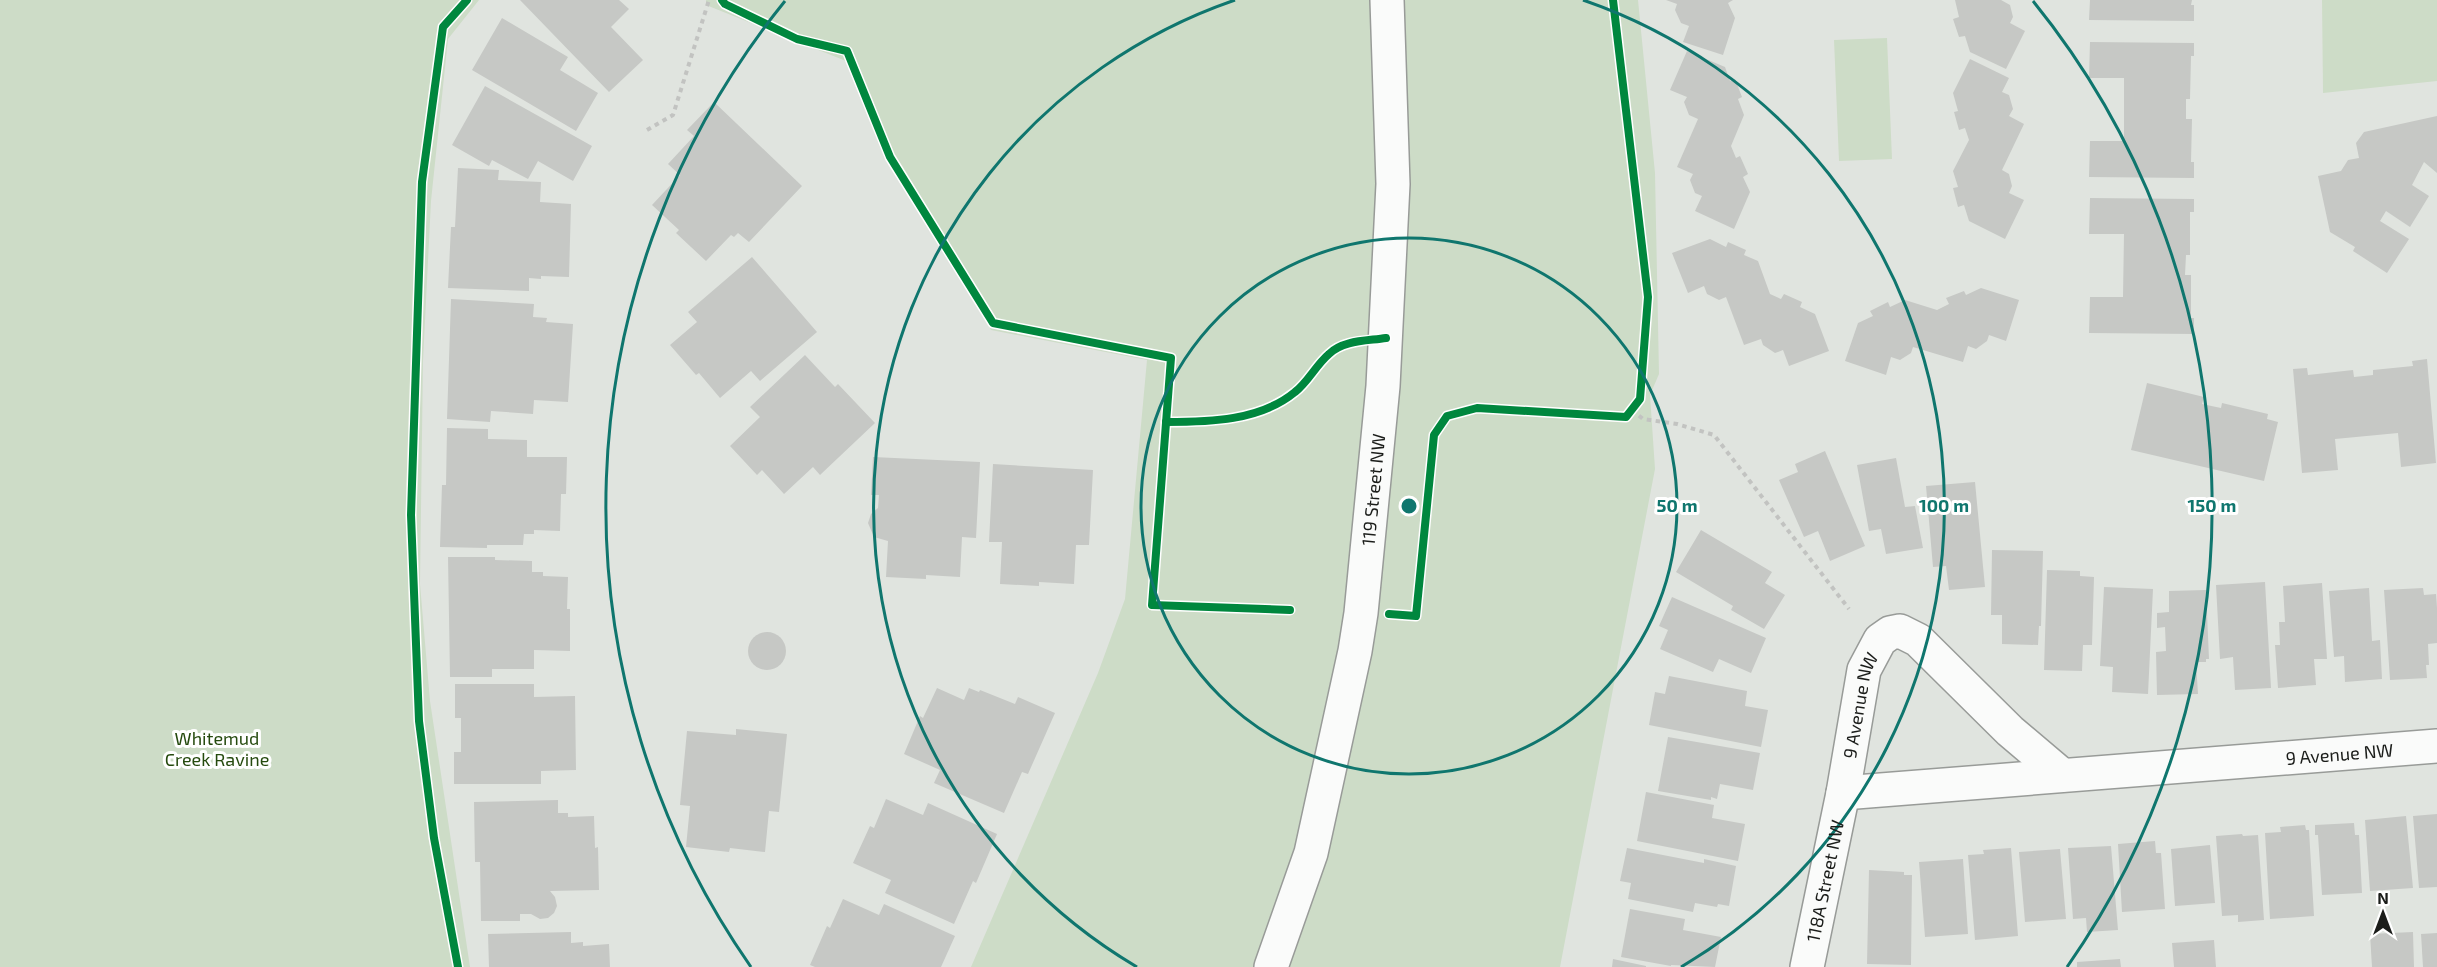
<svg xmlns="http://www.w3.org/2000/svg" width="2437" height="967" viewBox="0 0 2437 967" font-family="'Exo 2',sans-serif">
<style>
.green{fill:#cddcc7}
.building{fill:#c6c8c5}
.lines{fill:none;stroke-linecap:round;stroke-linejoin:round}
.minor-casing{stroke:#989b98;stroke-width:36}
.path{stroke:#c2c3c1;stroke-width:4;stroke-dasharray:4.5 4.5;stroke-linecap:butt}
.minor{stroke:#fafbfa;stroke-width:33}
.cycleway-casing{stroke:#fff;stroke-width:11}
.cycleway{stroke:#00873e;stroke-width:8}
.ring{fill:none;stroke:#0f766e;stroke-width:3}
.labels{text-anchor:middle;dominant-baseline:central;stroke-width:6;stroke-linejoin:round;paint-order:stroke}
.street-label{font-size:18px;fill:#1b1d1a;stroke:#fff}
.park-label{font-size:18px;fill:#254a0e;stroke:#fff}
.centre{fill:#0f766e;stroke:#fff;stroke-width:3}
.ring-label{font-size:18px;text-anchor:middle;font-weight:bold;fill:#0f766e;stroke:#fff;stroke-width:6;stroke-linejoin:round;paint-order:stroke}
</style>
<rect width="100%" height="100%" fill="#e0e4df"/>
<g class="green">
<polygon points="0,0 479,0 448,39 431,201 423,361 420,584 430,701 470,967 0,967"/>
<polygon points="706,0 1638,0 1655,173 1659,374 1650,395 1655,469 1560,967 971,967 1098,673 1125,599 1147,360 991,330 881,149 846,61 706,5"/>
<polygon points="2322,0 2437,0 2437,81 2323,93"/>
<polygon points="1887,38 1892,159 1839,161 1834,40"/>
</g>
<g class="building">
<polygon points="520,0 619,0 629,9 611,27 643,60 609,92"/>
<polygon points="1666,0 1733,0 1728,3 1735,18 1723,55 1683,42 1689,26 1681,23 1675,10 1677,4"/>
<polygon points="1955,0 2001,0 2010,5 2013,17 2010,23 2025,31 2006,69 1970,52 1965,36 1959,37 1953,19 1959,17"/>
<polygon points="2090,0 2192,0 2191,5 2194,5 2194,21 2089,20"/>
<polygon points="502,18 568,57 560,70 598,93 576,131 472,70"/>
<polygon points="2090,42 2194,43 2194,56 2191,56 2190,99 2186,99 2186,119 2192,119 2191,162 2194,162 2194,178 2089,177 2090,141 2124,141 2124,78 2089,78"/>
<polygon points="1687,51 1725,67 1730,81 1735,79 1742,97 1738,99 1744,115 1731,146 1736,158 1740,156 1748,174 1743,177 1750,192 1734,229 1695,211 1702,196 1695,193 1690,180 1693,174 1677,167 1698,119 1689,115 1684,102 1687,97 1670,90"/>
<polygon points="1970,59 2009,78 2002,92 2009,95 2013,109 2009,116 2024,124 2002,170 2009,174 2012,186 2009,193 2024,200 2005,239 1969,221 1964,205 1958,207 1953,188 1958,187 1953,171 1969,140 1965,128 1959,130 1954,112 1958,111 1953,93"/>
<polygon points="485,86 592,146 573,181 538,161 528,179 492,160 489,166 452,145"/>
<polygon points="714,102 802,186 749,242 738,233 734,237 731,235 706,261 676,233 679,230 652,205 680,175 668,164 694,136 687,130"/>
<polygon points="2437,116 2437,173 2424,162 2412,185 2429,196 2410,227 2386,211 2380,221 2409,239 2387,273 2353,251 2355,247 2330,232 2318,176 2341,171 2348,160 2359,158 2356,143 2364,132"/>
<polygon points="458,168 499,170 498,180 541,182 540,202 571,204 569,277 541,276 541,279 529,278 529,291 448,288 451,227 455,227"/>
<polygon points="2090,198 2194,199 2194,212 2190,212 2190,255 2186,255 2185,275 2191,275 2191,318 2194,318 2194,334 2089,333 2090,297 2123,297 2124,234 2089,234"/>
<polygon points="1710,239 1726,247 1728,242 1746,250 1744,255 1758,261 1770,294 1781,299 1784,294 1802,302 1800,307 1815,314 1829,351 1789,366 1783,350 1775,353 1763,345 1761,339 1744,345 1726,297 1719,300 1707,294 1704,286 1688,293 1672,253"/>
<polygon points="752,257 817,332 760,381 751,371 720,398 699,373 696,375 670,345 697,322 688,312"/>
<polygon points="1981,288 2019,300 2006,341 1989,335 1987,341 1976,349 1968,346 1963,362 1913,347 1911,353 1900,360 1891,357 1886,375 1845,361 1858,323 1873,316 1870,311 1888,302 1890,307 1905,300 1937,310 1949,304 1946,298 1964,291 1966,295"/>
<polygon points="451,299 534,304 533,317 547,318 546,322 573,324 568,402 534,400 533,414 491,411 490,422 447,419"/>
<polygon points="805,355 835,387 838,384 875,423 820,475 813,467 784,494 762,470 757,475 730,446 760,417 750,407"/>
<polygon points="2427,359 2436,463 2401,467 2398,433 2335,439 2338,470 2302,473 2293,369 2307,368 2308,375 2353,370 2354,377 2373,375 2373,370 2413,366 2412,361"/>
<polygon points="2147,383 2204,397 2202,404 2221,408 2222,403 2268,414 2267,419 2278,422 2264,481 2131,450"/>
<polygon points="447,428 488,429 488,439 527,440 527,457 567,457 566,494 561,494 560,531 534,530 534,534 524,534 523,545 487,545 487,548 440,547 442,485 446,485"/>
<polygon points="1825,451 1865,546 1830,561 1818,531 1804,537 1779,480 1798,472 1795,464"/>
<polygon points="873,457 980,462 976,538 962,537 960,577 926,575 926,579 886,577 888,541 874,537 868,523 871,514 878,508 879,495 871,495"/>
<polygon points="1896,458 1905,507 1915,506 1923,548 1886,554 1881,529 1869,531 1857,465"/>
<polygon points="993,464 1093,470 1089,545 1076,545 1074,584 1039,582 1039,586 1000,584 1002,542 989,542"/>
<polygon points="1975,482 1985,587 1949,590 1946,566 1933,567 1926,486"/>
<polygon points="1701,530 1772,572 1765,583 1785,595 1764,629 1731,610 1733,606 1676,572"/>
<polygon points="1992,550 2043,551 2041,626 2039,626 2038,645 2002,644 2002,615 1991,615"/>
<polygon points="448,557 495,557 495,560 532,561 532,572 543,572 543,576 568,577 567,609 570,609 570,651 534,650 534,669 492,669 492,677 450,677"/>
<polygon points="2047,570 2080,571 2080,576 2094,577 2092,645 2083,645 2082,671 2044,670"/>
<polygon points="2265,582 2271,688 2235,690 2233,657 2220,659 2216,585"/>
<polygon points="2322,583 2327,659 2314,659 2316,685 2278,688 2275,645 2280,645 2279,622 2285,622 2283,586"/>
<polygon points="2104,587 2153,589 2148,694 2112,692 2113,667 2100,666"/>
<polygon points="2369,588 2372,641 2380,640 2382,679 2345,682 2344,656 2334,657 2329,591"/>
<polygon points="2423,588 2424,595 2436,594 2437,608 2437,643 2428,644 2429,665 2426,665 2427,678 2390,680 2384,590"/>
<polygon points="2206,590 2209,659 2206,659 2206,662 2196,662 2198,694 2157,695 2156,652 2166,651 2165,627 2157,628 2157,613 2169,612 2169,591"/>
<polygon points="1672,597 1766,638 1751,673 1719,659 1713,672 1660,649 1668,630 1659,626"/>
<circle cx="767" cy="651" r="19"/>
<polygon points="1669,676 1747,691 1745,706 1768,710 1761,747 1649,725 1655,692 1665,694"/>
<polygon points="455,684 534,684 534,697 575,696 576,770 541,771 541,784 454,784 454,752 461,752 461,718 455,718"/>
<polygon points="937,688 964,700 969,688 979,692 980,690 1015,704 1018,697 1055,713 1028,774 1022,772 1004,813 934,783 940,770 904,754 920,716 923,718"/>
<polygon points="736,729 787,734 779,812 769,811 765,852 730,848 729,852 686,847 690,806 680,805 687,731 736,735"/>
<polygon points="1668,737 1760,753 1753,790 1720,784 1717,799 1711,797 1711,800 1658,791"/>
<polygon points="1646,792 1714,805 1712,818 1745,824 1738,861 1637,841"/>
<polygon points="886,799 923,815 928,803 997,834 976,883 973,881 954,924 885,893 891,880 853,863 870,826 874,828"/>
<polygon points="558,800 558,813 568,813 568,817 594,816 595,848 598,847 599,890 550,891 555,897 557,906 554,913 548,918 540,919 531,914 520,914 520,921 481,921 480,862 475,862 474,802"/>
<polygon points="2437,814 2437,887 2419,888 2413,816"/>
<polygon points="2406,816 2413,888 2370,891 2365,820"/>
<polygon points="2354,823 2355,835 2359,835 2362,893 2322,895 2318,835 2315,835 2315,825"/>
<polygon points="2305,825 2306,830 2309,830 2314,916 2270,919 2265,833 2281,832 2280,827"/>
<polygon points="2242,834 2243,836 2258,835 2264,920 2238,922 2238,915 2222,916 2216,836"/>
<polygon points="2155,841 2156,853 2161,853 2165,909 2122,912 2118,844"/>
<polygon points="2210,845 2215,903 2175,906 2171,849"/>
<polygon points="2111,846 2118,930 2087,932 2086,918 2073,919 2068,848"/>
<polygon points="1627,848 1704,863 1704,859 1736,866 1729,906 1718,904 1717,907 1695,903 1693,912 1628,899 1631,883 1620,881"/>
<polygon points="2011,848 2018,936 1975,940 1968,855 1984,854 1983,850"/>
<polygon points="2060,849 2066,919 2025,922 2019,852"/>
<polygon points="1963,859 1968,934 1925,937 1919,862"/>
<polygon points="1869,870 1904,872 1904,875 1912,875 1911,965 1867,964"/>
<polygon points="843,899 879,915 884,904 955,936 941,967 815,967 810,965 827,926 830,928"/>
<polygon points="1630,909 1685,919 1683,930 1721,937 1715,967 1671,965 1671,966 1621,957"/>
<polygon points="571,932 571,943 583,942 583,946 609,944 610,967 489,967 488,934"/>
<polygon points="2413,932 2414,967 2372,967 2370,934"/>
<polygon points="2437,933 2437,967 2423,967 2421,934"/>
<polygon points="2214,940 2216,967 2174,967 2172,943"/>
<polygon points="1613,959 1646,966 1646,967 1612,967"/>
<polygon points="2120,959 2121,967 2077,967 2077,962"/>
</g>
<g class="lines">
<defs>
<g id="minor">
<path id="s1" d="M 1843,793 L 2437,746"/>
<path id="s2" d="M 1271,967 L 1311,853 L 1355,651 L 1361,613 L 1383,386 L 1393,184 L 1387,0"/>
<path id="s3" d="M 1807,967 L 1843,793 L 1864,670 L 1880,640 L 1890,633 L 1900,631 L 1918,640 L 2010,731 L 2062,775"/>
</g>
</defs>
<use href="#minor" class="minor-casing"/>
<g class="path">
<polyline points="647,130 673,115 709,0"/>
<polyline points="1632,410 1643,419 1677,424 1714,435 1849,609"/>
</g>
<use href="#minor" class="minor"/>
<defs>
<g id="cycleway">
<polyline points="722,0 725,4 797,39 847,51 890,157 993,323 1171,358 1152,605 1290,610"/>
<path d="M 1166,422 C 1209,422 1260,421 1295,392 C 1308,382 1316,365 1329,354 C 1343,340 1367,341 1386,338"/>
<polyline points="1389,614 1416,616 1434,435 1447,416 1477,408 1626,417 1640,399 1648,297 1613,0"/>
<polyline points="458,967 434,838 419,721 411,515 422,182 443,27 467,0"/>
</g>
</defs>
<use href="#cycleway" class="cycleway-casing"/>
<use href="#cycleway" class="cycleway"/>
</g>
<g class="ring">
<circle cx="1409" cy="506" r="268"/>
<path d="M1137 967A535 535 0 0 1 1235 0M1583 0A535 535 0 0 1 1681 967"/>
<path d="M751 967A803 803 0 0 1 785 1M2033 1A803 803 0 0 1 2067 967"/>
</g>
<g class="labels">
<g class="street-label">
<text stroke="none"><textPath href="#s2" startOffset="490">119 Street NW</textPath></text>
<text stroke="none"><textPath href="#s3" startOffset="267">9 Avenue NW</textPath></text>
<text stroke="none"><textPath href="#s1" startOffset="498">9 Avenue NW</textPath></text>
<text stroke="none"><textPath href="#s3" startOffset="88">118A Street NW</textPath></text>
</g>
<g class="park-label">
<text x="217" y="738">Whitemud<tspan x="217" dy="21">Creek Ravine</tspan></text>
</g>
</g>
<circle cx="1409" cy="506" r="9" class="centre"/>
<g class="ring-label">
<text x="1677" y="512">50 m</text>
<text x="1944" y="512">100 m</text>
<text x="2212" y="512">150 m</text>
</g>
<g transform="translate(2383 913)" stroke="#ffffff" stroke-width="4.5" paint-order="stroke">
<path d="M0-4.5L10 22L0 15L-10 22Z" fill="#1b1d1a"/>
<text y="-9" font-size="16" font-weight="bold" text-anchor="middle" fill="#1b1d1a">N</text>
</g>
</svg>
